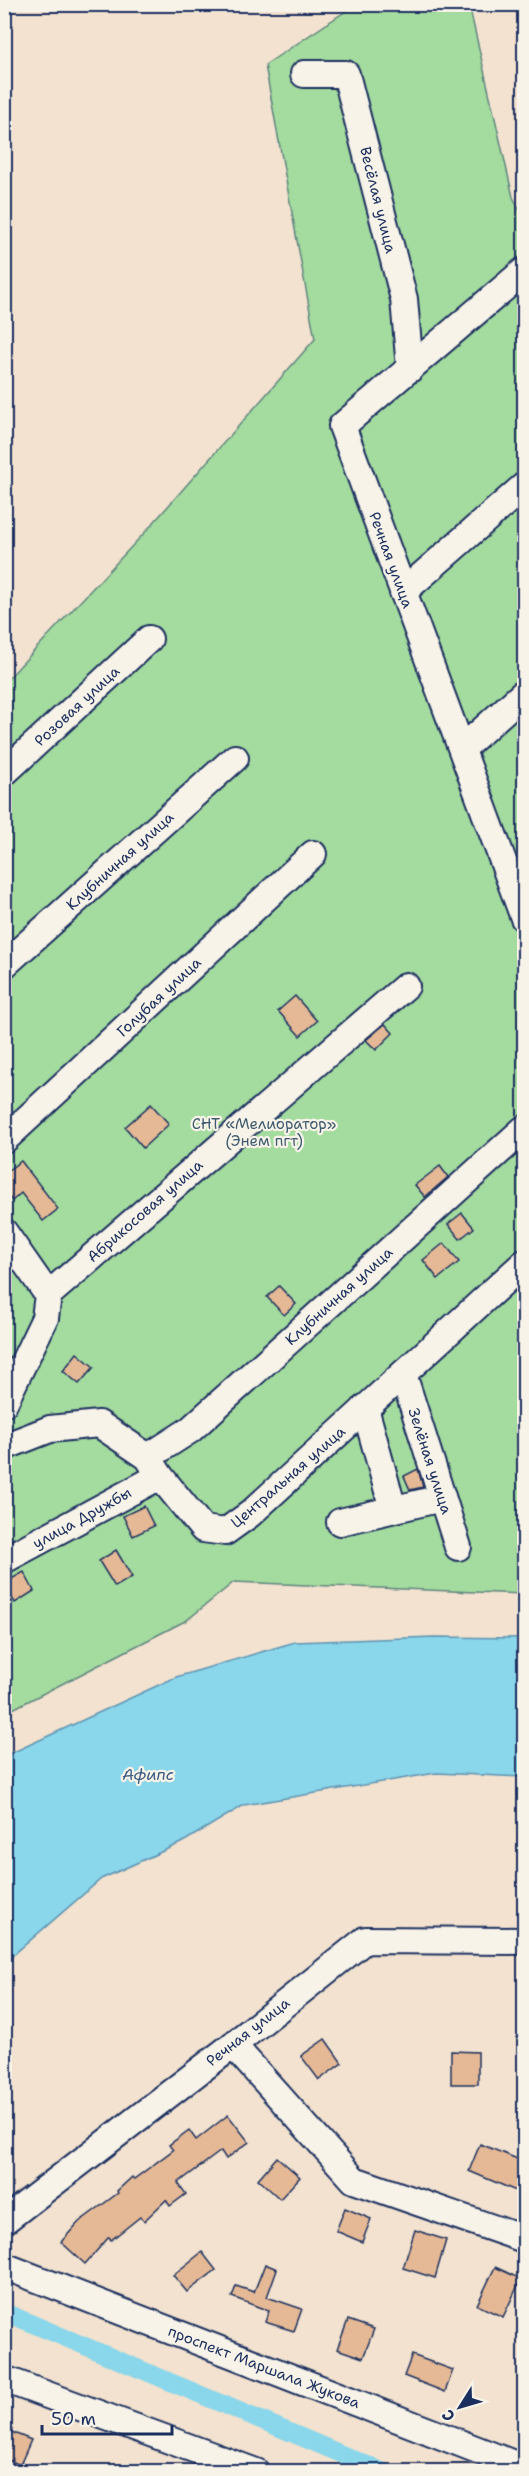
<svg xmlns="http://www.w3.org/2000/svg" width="529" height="2476" viewBox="0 0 529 2476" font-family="'Shantell Sans',sans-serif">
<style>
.green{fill:#a4db9f;stroke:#60857e;stroke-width:1.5}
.water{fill:#8ad6ea;stroke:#5e93b2;stroke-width:1.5}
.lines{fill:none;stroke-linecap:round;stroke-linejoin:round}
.canal{stroke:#8ad6ea;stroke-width:18}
.building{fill:#e5b995;stroke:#1b2f5e;stroke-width:1.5}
.minor-casing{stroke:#1b2f5e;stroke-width:30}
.minor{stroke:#f7f3e8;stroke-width:26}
.labels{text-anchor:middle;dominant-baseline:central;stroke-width:4.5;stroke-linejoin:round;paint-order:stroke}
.street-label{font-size:15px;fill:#1b2f5e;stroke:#f7f3e8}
.park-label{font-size:15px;fill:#3d5a6e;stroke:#f7f3e8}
.water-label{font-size:16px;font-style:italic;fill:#375981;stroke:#f7f3e8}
</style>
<rect width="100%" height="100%" fill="#f2e2cf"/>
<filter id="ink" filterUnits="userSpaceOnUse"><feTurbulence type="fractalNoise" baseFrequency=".0167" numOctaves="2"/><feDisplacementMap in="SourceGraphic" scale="12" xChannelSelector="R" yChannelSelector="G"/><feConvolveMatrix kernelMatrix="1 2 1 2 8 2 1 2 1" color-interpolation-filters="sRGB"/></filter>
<g filter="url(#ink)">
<polygon class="green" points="355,5 469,5 513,197 524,219 524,1594 234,1582 187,1620 5,1713 4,683 148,529 315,339 265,65"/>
<polygon class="water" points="434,1637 524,1638 524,1777 436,1773 244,1805 183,1842 101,1879 5,1962 5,1756 176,1677 295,1642"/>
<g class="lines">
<polyline class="canal" points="4,2312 384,2472"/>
</g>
<g class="building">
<polygon points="295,996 317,1021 300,1036 278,1011"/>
<polygon points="385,1024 393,1033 376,1050 366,1040"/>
<polygon points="151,1104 169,1124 143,1148 125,1127"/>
<polygon points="21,1161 58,1209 43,1221 21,1193 12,1201 4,1191 4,1173"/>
<polygon points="440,1166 448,1177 425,1197 415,1185"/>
<polygon points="462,1213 474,1228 460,1239 448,1224"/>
<polygon points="444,1243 459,1262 438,1279 423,1260"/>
<polygon points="279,1286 296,1304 284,1315 267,1297"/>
<polygon points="77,1353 94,1367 79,1384 63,1371"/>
<polygon points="418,1469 423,1487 410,1490 404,1476"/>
<polygon points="144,1506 154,1526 133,1536 123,1516"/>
<polygon points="116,1550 132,1577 115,1587 99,1561"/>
<polygon points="24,1572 34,1591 15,1603 4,1583"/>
<polygon points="325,2039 342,2063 319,2080 301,2056"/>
<polygon points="451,2051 478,2052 478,2084 451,2084"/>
<polygon points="228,2115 249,2142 226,2159 221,2151 178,2183 186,2194 170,2206 166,2200 144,2221 140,2217 111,2240 109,2237 85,2264 61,2242 79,2222 118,2193 117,2191 132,2177 134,2179 173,2150 169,2145 189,2130 196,2140"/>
<polygon points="480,2144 525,2162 525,2170 516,2191 469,2171"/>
<polygon points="277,2157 300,2177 280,2199 258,2179"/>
<polygon points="345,2208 371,2219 362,2242 336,2231"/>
<polygon points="415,2230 446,2240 435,2278 403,2268"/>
<polygon points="202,2252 216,2270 187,2292 173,2275"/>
<polygon points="265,2264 277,2269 267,2297 302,2309 294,2331 265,2322 269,2311 232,2297 236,2286 254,2292"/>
<polygon points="495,2267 521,2279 503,2317 477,2305"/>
<polygon points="348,2320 374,2329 363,2358 337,2349"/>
<polygon points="412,2355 453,2370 445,2392 404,2376"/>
<polygon points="4,2429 31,2440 20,2465 4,2458"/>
</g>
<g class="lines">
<defs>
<g id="minor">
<polyline points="304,74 346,74 404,299 410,369"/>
<polyline points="524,271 342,426 524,918"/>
<polyline points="403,592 524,486"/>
<polyline points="463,748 524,693"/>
<polyline points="4,773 149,639"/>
<polyline points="4,965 235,758"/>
<polyline points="4,1140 313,854"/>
<polyline points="4,1232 48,1295 45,1318 4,1403"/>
<polyline points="48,1295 406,986"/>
<polyline points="403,1374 458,1547"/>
<polyline points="365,1408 393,1509"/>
<polyline points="4,1447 50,1429 99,1424 148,1457 160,1476 203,1529 225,1532 250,1514 524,1263"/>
<polyline points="148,1457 190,1430 524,1129"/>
<polyline points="340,1522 442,1498"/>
<polyline points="4,1560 160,1476"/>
<polyline points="233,2045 354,2180 524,2239"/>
<polyline points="4,2221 233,2045 365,1940 524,1941"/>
<polyline points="4,2266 524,2468"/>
<polyline points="4,2379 256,2472"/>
</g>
</defs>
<use href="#minor" class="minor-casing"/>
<use href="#minor" class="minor"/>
</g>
</g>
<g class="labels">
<g class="street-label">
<text transform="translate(378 200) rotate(76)">Весёлая улица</text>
<text transform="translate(391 560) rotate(70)">Речная улица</text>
<text transform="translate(77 706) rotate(-43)">Розовая улица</text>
<text transform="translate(120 861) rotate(-42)">Клубничная улица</text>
<text transform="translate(159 997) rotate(-43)">Голубая улица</text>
<text transform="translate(145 1211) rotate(-41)">Абрикосовая улица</text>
<text transform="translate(339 1296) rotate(-42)">Клубничная улица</text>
<text transform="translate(430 1461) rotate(72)">Зелёная улица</text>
<text transform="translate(288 1477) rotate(-41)">Центральная улица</text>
<text transform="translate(82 1518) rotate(-29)">улица Дружбы</text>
<text transform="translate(248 2032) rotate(-38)">Речная улица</text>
<text transform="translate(264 2367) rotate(21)">проспект Маршала Жукова</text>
</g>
<g class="park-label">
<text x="264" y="1124">СНТ «Мелиоратор»<tspan x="264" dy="17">(Энем пгт)</tspan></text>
</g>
<g class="water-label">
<text x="148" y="1774">Афипс</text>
</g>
</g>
<rect width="529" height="2476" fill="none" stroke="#f7f3e8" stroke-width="24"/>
<rect x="12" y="12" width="505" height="2452" fill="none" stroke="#1b2f5e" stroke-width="2" filter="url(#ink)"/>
<g transform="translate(460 2407) rotate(233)" stroke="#f7f3e8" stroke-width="4.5" paint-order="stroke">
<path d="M0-4.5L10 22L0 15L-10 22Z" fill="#1b2f5e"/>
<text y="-9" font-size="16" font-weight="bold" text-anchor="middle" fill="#1b2f5e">С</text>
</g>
<path d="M42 2425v9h130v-9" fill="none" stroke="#1b2f5e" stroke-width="3"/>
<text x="51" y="2425" font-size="18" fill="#1b2f5e" stroke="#f7f3e8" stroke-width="4.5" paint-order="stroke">50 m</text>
</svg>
